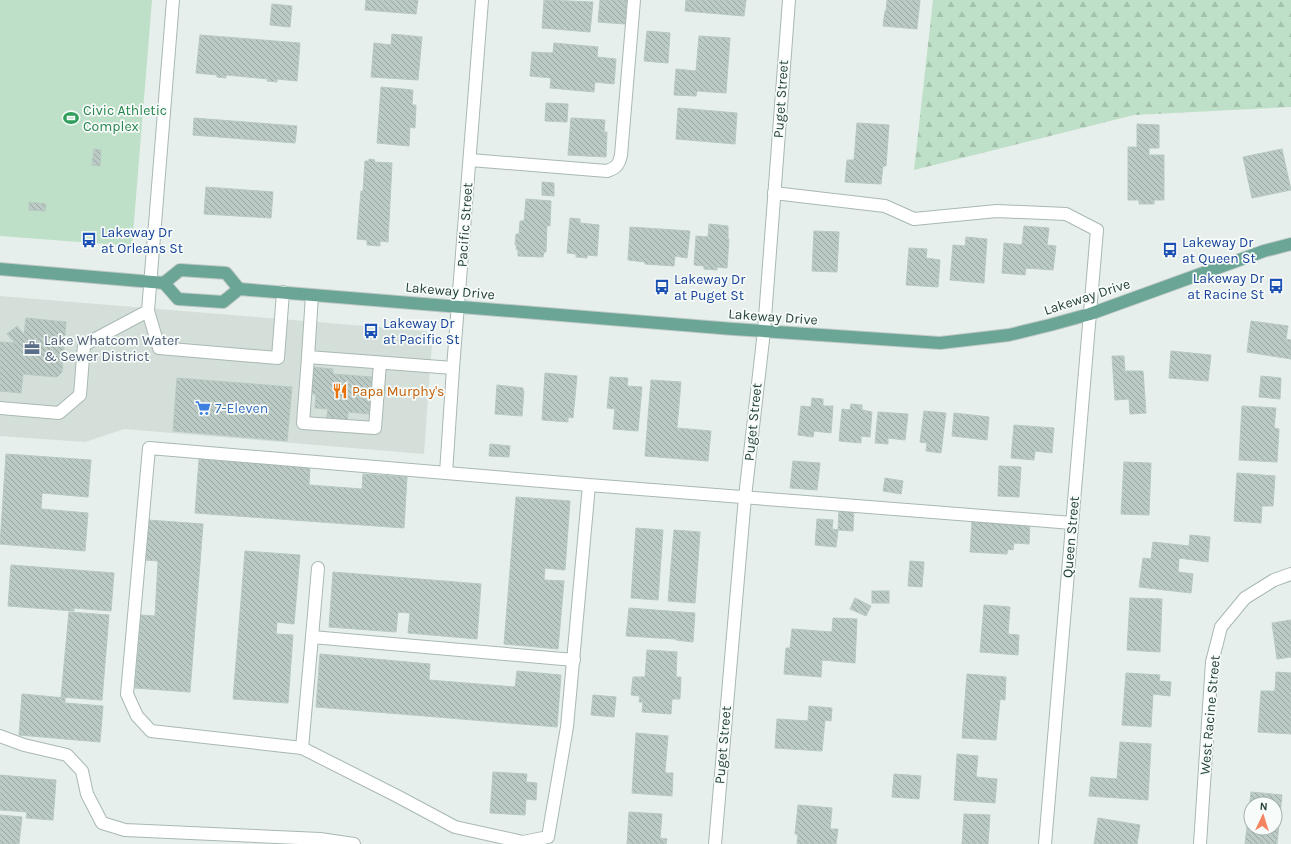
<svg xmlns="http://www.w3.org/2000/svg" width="1291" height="844" viewBox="0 0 1291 844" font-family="Karla,sans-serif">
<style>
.built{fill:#d4dfda}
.grass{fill:#bfe0c8}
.forest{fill:url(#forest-firs)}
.building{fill:url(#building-back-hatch);stroke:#b8c9c2;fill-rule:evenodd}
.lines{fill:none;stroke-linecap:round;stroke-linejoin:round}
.minor-casing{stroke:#a8b8b2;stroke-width:14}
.major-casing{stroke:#c2cac8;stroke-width:14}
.minor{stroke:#fff;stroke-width:12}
.major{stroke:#6aa596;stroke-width:12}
.labels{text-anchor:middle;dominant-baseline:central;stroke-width:3.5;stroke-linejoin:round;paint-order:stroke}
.street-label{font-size:14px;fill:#24423a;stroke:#f7fbf9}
.leisure-label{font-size:14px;fill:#27864d;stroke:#f7fbf9;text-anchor:start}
.transit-label{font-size:14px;fill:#164399;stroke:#f7fbf9;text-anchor:start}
.service-label{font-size:14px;fill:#4e5e75;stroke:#f7fbf9;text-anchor:start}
.food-label{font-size:14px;fill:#c56008;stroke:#f7fbf9;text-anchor:start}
.shop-label{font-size:14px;fill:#366cbe;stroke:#f7fbf9;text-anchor:start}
</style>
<defs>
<pattern id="forest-firs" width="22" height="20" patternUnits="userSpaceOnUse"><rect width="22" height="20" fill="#bfe0c8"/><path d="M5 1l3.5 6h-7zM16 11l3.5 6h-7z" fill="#a4c1ad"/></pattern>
<pattern id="building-back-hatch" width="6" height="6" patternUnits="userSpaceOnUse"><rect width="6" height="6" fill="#bbcac4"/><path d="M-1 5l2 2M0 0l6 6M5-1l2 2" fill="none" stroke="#98a6a0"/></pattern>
</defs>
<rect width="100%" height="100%" fill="#e6efeb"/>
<polygon class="built" points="0,296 426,331 429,334 432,343 424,454 124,429 85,442 0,436"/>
<polygon class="grass" points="0,0 152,0 132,246 0,236"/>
<polygon class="forest" points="933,0 1291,0 1291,107 1134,115 914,170"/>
<g class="building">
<polygon points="366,0 418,0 416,14 365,10"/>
<polygon points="544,0 593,2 590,32 542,28"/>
<polygon points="600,0 627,0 625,24 598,22"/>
<polygon points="686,0 746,0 744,16 685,11"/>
<polygon points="887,0 920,0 917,29 883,26 885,11 886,11"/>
<polygon points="272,4 292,6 290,27 270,25"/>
<polygon points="647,31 670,33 668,63 644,61"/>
<polygon points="392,34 422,37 418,80 371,77 374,43 391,45"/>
<polygon points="200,35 300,43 297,81 277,79 277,82 267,81 268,79 226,75 226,78 217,77 217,75 196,73"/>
<polygon points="699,36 730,38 726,93 697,91 696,96 674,95 676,69 696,71"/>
<polygon points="554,43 598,47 597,57 616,59 614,84 595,82 594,92 550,88 551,78 530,76 532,52 553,53"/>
<polygon points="381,87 413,90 412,105 416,105 415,128 410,127 409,146 377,143"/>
<polygon points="546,103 568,104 567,122 545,121"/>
<polygon points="678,108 737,113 735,144 676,139"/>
<polygon points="194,118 297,126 295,143 193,135"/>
<polygon points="571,118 605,120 604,132 607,132 606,157 568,155"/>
<polygon points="857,123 889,125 886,166 883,166 881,184 845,182 847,160 854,160"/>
<polygon points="1137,124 1159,125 1159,148 1149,148 1149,155 1164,155 1164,200 1154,200 1154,204 1139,204 1139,200 1128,200 1128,147 1137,147"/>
<polygon points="94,149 101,150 100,166 92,165"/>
<polygon points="1282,149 1291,190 1252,198 1243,157"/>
<polygon points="369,159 375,160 374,162 392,163 388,242 380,241 380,246 367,245 367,240 357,239 361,191 363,191 365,161 369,161"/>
<polygon points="542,182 554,183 554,196 542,195"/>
<polygon points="206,187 273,192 271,218 204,214"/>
<polygon points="526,199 551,201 550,226 547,225 546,252 544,252 543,257 518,256 518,250 516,249 517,245 515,245 516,234 519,234 520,221 524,221"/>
<polygon points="29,202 46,204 45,211 29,210"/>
<polygon points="570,218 580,219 580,223 599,225 597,256 587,255 587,258 576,257 576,254 567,253"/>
<polygon points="709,224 728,226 728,239 729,239 727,268 717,267 717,270 704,269 704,266 694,265 696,236 708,237"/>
<polygon points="1024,226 1049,228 1047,245 1056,246 1053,270 1026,268 1025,275 1002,273 1004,243 1022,245"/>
<polygon points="630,227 690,231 687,258 675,256 674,266 645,264 645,262 628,260"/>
<polygon points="814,231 839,232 837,272 812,271"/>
<polygon points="966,237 987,239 984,283 950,280 953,245 965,246"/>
<polygon points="909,248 927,249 926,258 940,260 938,287 906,285"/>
<polygon points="26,318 66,322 62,372 57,377 23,374 21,393 0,391 0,342 15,343 7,334 17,326 24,335"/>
<polygon points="1251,321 1288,326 1286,339 1291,340 1291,359 1247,352"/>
<polygon points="1171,351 1211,355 1208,381 1169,378"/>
<polygon points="1112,356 1124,356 1125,371 1143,371 1146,413 1130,414 1129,399 1115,400"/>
<polygon points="311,367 333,369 333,374 372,377 369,414 348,412 347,424 326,422 328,409 315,408 316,394 309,394"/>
<polygon points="545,373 577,376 573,418 568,417 568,422 542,420"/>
<polygon points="1261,376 1281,378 1280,399 1259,397"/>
<polygon points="610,377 628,378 627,386 642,387 638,431 613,429 615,409 607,408"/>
<polygon points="177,378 292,387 287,441 173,431"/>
<polygon points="651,380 681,382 677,428 711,431 708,461 645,456"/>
<polygon points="497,385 523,388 523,391 524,391 522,416 495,414"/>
<polygon points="812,398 823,399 823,406 833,406 831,433 814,431 813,437 798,435 801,406 811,407"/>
<polygon points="851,404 862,405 862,410 872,412 870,437 861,436 861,443 839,441 842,409 850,410"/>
<polygon points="1242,406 1276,408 1274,428 1279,429 1277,462 1239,460"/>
<polygon points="924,411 946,413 941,453 926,451 927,443 920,442"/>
<polygon points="878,412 908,414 905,440 888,438 888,444 875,443"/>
<polygon points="954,413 989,417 987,440 952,436"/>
<polygon points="1014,425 1054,428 1052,453 1035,451 1034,460 1011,458"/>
<polygon points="490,444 510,446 509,457 489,456"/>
<polygon points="6,454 91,460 88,497 42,493 41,509 88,513 85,551 0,544"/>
<polygon points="199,459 310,467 309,485 362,489 363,474 407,477 404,528 195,513"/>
<polygon points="793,461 820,463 817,490 790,488"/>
<polygon points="1124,462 1151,463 1149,515 1121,514"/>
<polygon points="999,466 1021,467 1019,497 998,496"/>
<polygon points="1237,473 1275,476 1273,506 1262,506 1261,523 1234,521"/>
<polygon points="885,478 903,481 901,494 883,491"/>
<polygon points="516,497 570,501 565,570 545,568 544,580 564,581 558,649 504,644"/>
<polygon points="839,509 854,510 853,531 838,530"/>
<polygon points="817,519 833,520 832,529 838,530 836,547 815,545"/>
<polygon points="148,520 203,524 190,692 135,688 141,615 155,616 158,561 145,560"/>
<polygon points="972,521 1030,524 1029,544 1014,543 1013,550 1008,549 1007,554 970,552"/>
<polygon points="636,528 663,530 658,600 631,598"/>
<polygon points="674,530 700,532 695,603 668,601"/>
<polygon points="1190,535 1210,537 1208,562 1179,558 1178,572 1193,574 1191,593 1139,587 1143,558 1151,559 1153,542 1189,546"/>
<polygon points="245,551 300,555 294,624 277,622 276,634 293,635 288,703 233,699"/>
<polygon points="910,561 924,562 922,587 908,586"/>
<polygon points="11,565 114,573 111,611 74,608 74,611 8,606"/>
<polygon points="333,572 481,584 477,639 408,633 410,613 398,612 396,632 329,627"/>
<rect x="872" y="591" width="17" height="12"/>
<polygon points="855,598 871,606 866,616 850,609"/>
<polygon points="1130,598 1162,599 1160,652 1127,650"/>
<polygon points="984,605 1010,607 1008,634 1019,635 1018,655 980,652"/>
<polygon points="629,608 695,613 693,642 676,640 676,639 626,636"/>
<polygon points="69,612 109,615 102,700 61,697"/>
<polygon points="833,618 857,619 855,663 822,660 821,677 784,674 786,648 790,648 792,629 832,632"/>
<polygon points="1291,620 1291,657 1277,659 1272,623"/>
<polygon points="647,650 677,652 676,677 681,677 680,699 672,699 671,714 642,712 643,702 639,702 640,696 631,695 633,677 645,677"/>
<polygon points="320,654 430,664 429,680 515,687 517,671 561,675 557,727 316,707"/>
<polygon points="1276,672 1291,673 1291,734 1258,732 1261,691 1275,691"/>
<polygon points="1126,673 1160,675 1159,681 1171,682 1170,696 1153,694 1151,727 1122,725"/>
<polygon points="967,674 1006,677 1005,700 1000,699 996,740 962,738"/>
<polygon points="22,694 65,698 65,703 103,706 100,742 19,735"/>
<polygon points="593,695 616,697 614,717 591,715"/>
<polygon points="809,706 832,708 831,721 825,720 822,751 775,748 777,719 808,721"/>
<polygon points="636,733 668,736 665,773 673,773 672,796 632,793"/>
<polygon points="1120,742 1151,744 1148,800 1089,796 1091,777 1117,779"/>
<polygon points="957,754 978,756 976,777 997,779 995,803 954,800"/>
<polygon points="493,772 527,774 526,782 537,783 536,800 526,799 525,815 490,813"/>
<polygon points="894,774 921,776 919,799 892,797"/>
<polygon points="0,775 56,780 53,820 26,818 27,812 0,810"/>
<path d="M 1251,792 L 1282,795 L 1277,844 L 1245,844 ZM 1251,804 L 1275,804 L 1275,828 L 1251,828 Z"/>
<polygon points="798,805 832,808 830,829 838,829 836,844 797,844 798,834 795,834"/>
<polygon points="629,812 662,814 660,838 667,839 666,844 627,844"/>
<polygon points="964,814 990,815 988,844 962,844"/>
<polygon points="0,815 22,817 19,844 0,844"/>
<polygon points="1098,818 1140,825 1137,844 1094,844"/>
</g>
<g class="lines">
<defs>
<g id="minor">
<polyline points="173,0 148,311 159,348 278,358 283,292"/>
<path d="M 470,160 L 607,171 C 616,168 619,165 621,155 L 634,0"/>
<polyline points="774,193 885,206 914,219 997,211 1066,214 1097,230 1045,844"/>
<polyline points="312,295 308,357 453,368"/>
<polyline points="308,357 303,423 375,428 380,363"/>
<polyline points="0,408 59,413 80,395 84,345 148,311"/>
<polyline points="446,473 453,368 482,0"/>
<polyline points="589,485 567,727 548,837 523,842 455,827 397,796 302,748 151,731 137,716 127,694 149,448 589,485 1072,523"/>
<polyline points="312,637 318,568"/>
<polyline points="0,736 24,745 67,755 82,771 87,794 102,823 125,830 320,839 354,844"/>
<polyline points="302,748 312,637 574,660"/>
<polyline points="715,844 745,497 764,331 789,0"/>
<polyline points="1200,844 1212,662 1221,627 1245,598 1274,580 1291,574"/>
</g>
<g id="major">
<polyline points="0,269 164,283 180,270 226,273 239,289"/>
<polyline points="164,283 178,299 223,302 239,289 733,329 940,343 1009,335 1050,325 1090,314 1264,251 1291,244"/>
</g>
</defs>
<use href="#minor" class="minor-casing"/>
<use href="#major" class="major-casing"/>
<use href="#minor" class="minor"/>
<use href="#major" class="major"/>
</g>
<defs>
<symbol id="stadium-bare" viewBox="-9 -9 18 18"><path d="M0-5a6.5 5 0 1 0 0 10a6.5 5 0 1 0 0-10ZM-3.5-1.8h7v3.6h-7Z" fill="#2e9e5b" stroke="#f7fbf9" stroke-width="2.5" paint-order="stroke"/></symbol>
<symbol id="bus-bare" viewBox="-9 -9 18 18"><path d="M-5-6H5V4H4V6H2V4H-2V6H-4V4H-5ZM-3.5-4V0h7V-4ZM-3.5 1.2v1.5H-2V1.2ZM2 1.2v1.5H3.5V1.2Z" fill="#1a4fb4" stroke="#f7fbf9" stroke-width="2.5" paint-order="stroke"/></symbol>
<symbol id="office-bare" viewBox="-9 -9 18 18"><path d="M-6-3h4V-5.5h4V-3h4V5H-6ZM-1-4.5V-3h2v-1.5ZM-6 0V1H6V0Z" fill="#5c6f8a" stroke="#f7fbf9" stroke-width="2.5" paint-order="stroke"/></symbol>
<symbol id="restaurant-bare" viewBox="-9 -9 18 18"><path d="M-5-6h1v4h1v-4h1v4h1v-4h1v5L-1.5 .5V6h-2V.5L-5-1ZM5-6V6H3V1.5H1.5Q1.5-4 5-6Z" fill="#e8710a" stroke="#f7fbf9" stroke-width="2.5" paint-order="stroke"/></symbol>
<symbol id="supermarket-bare" viewBox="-9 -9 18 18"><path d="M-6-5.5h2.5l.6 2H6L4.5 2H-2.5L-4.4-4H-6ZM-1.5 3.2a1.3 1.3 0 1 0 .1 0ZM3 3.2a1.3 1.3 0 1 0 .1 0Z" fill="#3f7fe0" stroke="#f7fbf9" stroke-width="2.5" paint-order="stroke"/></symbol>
</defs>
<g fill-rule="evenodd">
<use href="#stadium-bare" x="60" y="107" width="22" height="22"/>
<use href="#bus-bare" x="78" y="229" width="22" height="22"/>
<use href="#bus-bare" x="1159" y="239" width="22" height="22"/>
<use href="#bus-bare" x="1265" y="275" width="22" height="22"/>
<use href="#bus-bare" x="651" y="276" width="22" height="22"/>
<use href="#bus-bare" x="360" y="320" width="22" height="22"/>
<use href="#office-bare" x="21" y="337" width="22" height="22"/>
<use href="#restaurant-bare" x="329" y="380" width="22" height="22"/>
<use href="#supermarket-bare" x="192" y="397" width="22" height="22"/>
</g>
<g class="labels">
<g class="street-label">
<text transform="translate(781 99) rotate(-86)">Puget Street</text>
<text transform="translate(465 225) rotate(-86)">Pacific Street</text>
<text transform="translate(450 291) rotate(5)">Lakeway Drive</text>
<text transform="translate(1087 297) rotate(-18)">Lakeway Drive</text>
<text transform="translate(773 317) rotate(4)">Lakeway Drive</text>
<text transform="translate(753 422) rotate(-84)">Puget Street</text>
<text transform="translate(1071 537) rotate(-85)">Queen Street</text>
<text transform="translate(1210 715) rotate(-85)">West Racine Street</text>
<text transform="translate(723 745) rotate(-85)">Puget Street</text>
</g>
<g class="leisure-label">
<text x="83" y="110">Civic Athletic<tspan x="83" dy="16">Complex</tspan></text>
</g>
<g class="transit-label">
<text x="101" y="232">Lakeway Dr<tspan x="101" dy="16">at Orleans St</tspan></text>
<text x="1182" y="242">Lakeway Dr<tspan x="1182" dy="16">at Queen St</tspan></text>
<text x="1264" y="278" text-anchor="end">Lakeway Dr<tspan x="1264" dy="16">at Racine St</tspan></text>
<text x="674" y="279">Lakeway Dr<tspan x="674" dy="16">at Puget St</tspan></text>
<text x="383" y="323">Lakeway Dr<tspan x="383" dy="16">at Pacific St</tspan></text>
</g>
<g class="service-label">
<text x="44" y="340">Lake Whatcom Water<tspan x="44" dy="16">&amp; Sewer District</tspan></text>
</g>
<g class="food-label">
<text x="352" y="391">Papa Murphy's</text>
</g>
<g class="shop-label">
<text x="215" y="408">7-Eleven</text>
</g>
</g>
<g transform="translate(1263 816) rotate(4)"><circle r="19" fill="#f7fbf9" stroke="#a3b1ad"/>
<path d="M0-3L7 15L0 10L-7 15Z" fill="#f4845f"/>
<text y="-6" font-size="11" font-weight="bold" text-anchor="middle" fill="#24423a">N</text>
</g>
</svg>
